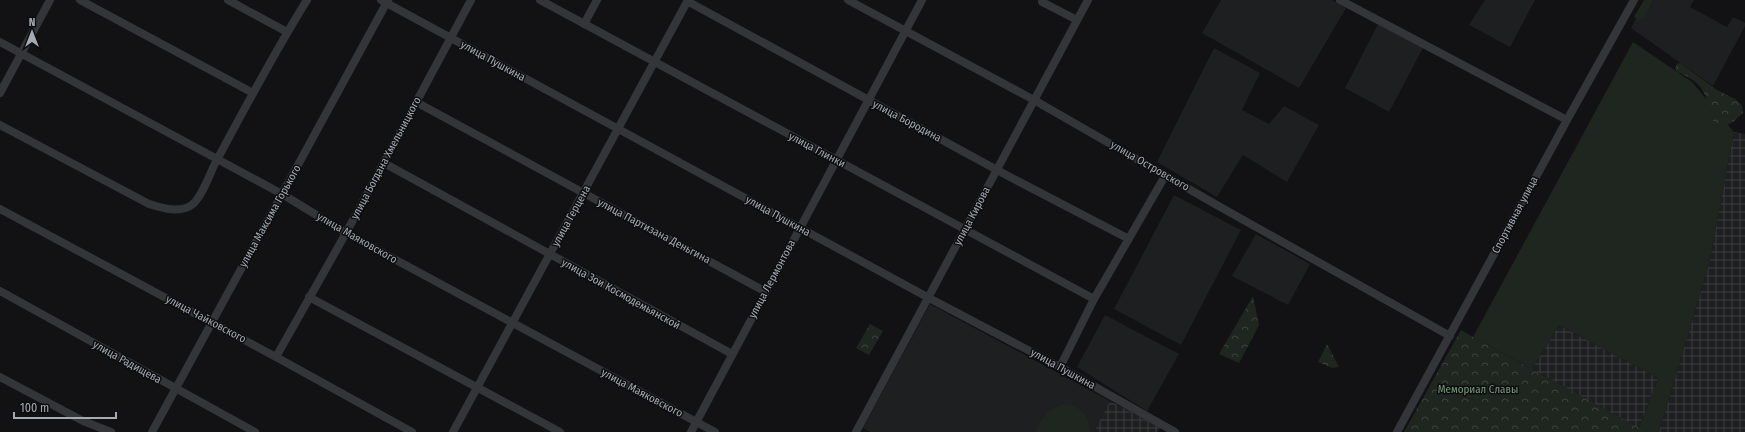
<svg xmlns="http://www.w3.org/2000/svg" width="1745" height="432" viewBox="0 0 1745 432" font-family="'Fira Sans Condensed',sans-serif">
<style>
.built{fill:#1e1f20}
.industrial{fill:url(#industrial-grid)}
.green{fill:#1f261f}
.forest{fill:url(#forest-crowns)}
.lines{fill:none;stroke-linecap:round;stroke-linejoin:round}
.minor{stroke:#343538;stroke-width:8}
.labels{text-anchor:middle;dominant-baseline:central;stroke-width:3;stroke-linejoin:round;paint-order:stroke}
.street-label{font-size:11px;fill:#a5aab3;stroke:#0d0d0f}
.park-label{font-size:11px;fill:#7e9c7e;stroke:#0d0d0f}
</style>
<defs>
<pattern id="industrial-grid" width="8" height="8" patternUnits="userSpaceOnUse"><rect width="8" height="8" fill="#1e1f20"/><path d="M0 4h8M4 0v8" fill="none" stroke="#3c3d3e"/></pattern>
<pattern id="forest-crowns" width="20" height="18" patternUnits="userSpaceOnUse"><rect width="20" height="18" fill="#1f261f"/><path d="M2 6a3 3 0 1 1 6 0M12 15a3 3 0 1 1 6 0" fill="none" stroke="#3d433d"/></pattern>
</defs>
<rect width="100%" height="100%" fill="#121214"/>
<g class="built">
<polygon points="1221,0 1332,0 1346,8 1299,88 1202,33"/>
<polygon points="1485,0 1535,0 1510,47 1469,25"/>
<polygon points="1646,0 1694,0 1690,7 1727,27 1733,17 1745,23 1745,26 1713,86 1631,28"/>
<polygon points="1378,24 1423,48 1389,112 1345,88"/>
<polygon points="1214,48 1260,73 1242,110 1269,124 1284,106 1319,125 1287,182 1243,155 1217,197 1157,162"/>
<polygon points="1174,195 1241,230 1181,345 1114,309"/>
<polygon points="1256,234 1310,264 1288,305 1232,276"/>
<polygon points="930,304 1110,401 1094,432 870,432 863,428"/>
<polygon points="1105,315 1179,354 1147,411 1077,367"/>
</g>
<g class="industrial">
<polygon points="1734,132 1745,134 1745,432 1659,432 1709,264"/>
<polygon points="1559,325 1658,378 1639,428 1532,369"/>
<polygon points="1110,401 1160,427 1158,432 1094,432"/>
</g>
<g class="green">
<polygon points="1644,0 1653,0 1643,19 1637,19 1634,17"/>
<polygon points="1633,42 1692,82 1734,132 1709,264 1659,432 1647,432 1639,428 1658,378 1559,325 1532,369 1473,337"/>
<path d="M 1063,404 C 1079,405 1090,415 1090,432 L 1035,432 C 1043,419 1047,408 1063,404 Z"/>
</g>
<g class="forest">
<path d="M 1680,63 L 1717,90 L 1735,99 L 1742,105 L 1743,113 L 1734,121 L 1724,127 L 1716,125 L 1713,121 C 1705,95 1706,83 1677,72 L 1675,69 L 1677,64 Z"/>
<polygon points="1253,296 1259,325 1239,363 1219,354"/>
<polygon points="870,324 883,331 869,355 856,348"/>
<polygon points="1461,330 1473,337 1647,432 1404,432"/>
<polygon points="1327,344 1339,367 1332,368 1318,362"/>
</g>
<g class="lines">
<g class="minor">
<polyline points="80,0 253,93"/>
<polyline points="228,0 287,32"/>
<polyline points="381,0 929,298 1060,367 1175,432"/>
<polyline points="540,0 1094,299"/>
<polyline points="848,0 1034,100 1215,204 1450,336"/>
<polyline points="1042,0 1042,2 1077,20"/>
<polyline points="1340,0 1567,120"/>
<polyline points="687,1 1010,177 1129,239"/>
<polyline points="584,24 597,0"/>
<polyline points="0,42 282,194 346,233 715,432"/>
<polyline points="0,93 50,0"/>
<polyline points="416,102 766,292"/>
<path d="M 0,125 L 149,204 C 162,208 181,214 193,204 C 204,194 211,169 219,156 C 247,104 275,51 307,0"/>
<polyline points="384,163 732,354"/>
<polyline points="0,209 276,357 412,432"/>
<polyline points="0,291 255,432"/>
<polyline points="309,297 560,432"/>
<polyline points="276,357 346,233 471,0"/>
<polyline points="1060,367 1094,299 1165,176"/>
<polyline points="0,377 83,421 111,432"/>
<polyline points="152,432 388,0"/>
<polyline points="453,432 688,0"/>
<polyline points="691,432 922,0"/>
<polyline points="856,432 1088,0"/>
<polyline points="1397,432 1567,120 1634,0"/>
</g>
</g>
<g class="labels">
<g class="street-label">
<text transform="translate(493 61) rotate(29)">улица Пушкина</text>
<text transform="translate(907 121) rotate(28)">улица Бородина</text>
<text transform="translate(817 150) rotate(28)">улица Глинки</text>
<text transform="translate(386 158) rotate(-62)">улица Богдана Хмельницкого</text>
<text transform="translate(1150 166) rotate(30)">улица Островского</text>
<text transform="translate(1515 215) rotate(-62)">Спортивная улица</text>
<text transform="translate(270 216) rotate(-61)">улица Максима Горького</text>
<text transform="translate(571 216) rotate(-61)">улица Герцена</text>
<text transform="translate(778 216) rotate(29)">улица Пушкина</text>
<text transform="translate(972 216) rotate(-62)">улица Кирова</text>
<text transform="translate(654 231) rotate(28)">улица Партизана Деньгина</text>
<text transform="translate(357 238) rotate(30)">улица Маяковского</text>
<text transform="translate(772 279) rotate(-62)">улица Лермонтова</text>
<text transform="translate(621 294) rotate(29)">улица Зои Космодемьянской</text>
<text transform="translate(206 319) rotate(28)">улица Чайковского</text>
<text transform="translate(127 362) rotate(29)">улица Радищева</text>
<text transform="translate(1063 369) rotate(29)">улица Пушкина</text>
<text transform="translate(642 393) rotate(28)">улица Маяковского</text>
</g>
<g class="park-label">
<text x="1478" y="389">Мемориал Славы</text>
</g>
</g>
<g transform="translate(32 32)" stroke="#0d0d0f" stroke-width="3" paint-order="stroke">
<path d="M0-3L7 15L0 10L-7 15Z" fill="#a5aab3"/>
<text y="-6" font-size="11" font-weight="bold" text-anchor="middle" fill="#a5aab3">N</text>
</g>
<path d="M14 412v6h102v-6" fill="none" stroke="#a5aab3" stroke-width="2"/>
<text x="20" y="412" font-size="12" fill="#a5aab3" stroke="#0d0d0f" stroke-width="3" paint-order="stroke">100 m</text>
</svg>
